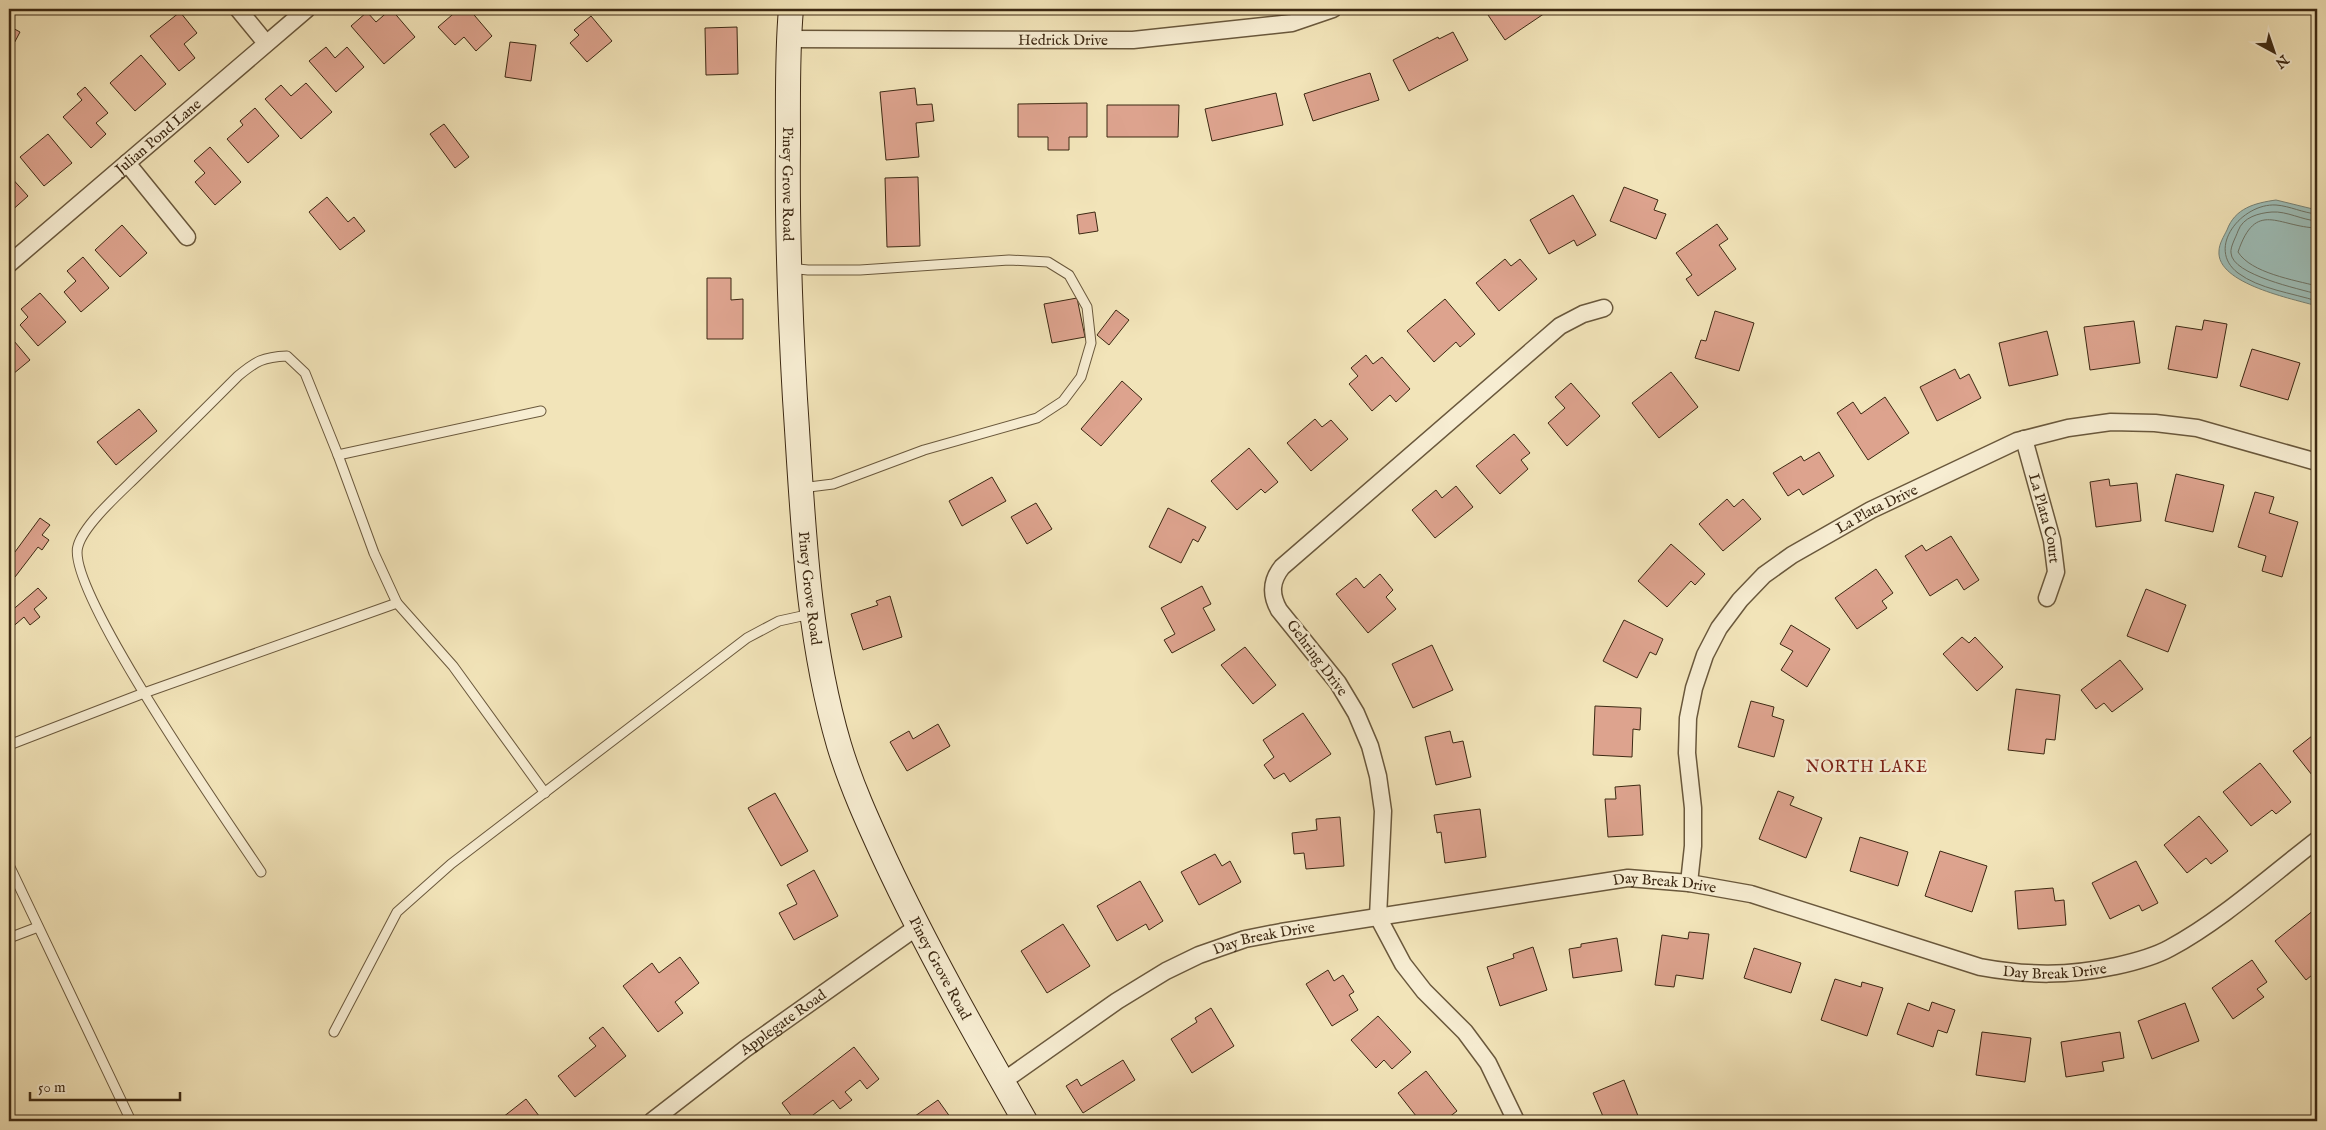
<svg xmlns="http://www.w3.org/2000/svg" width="2326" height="1130" viewBox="0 0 2326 1130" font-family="'IM FELL English',serif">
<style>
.water{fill:#9dbdb7;stroke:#778275}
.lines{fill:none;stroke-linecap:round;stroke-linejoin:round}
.shore{stroke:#6d7365;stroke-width:1}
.building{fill:#dda38e;stroke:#3d2913}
.lane-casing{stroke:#6a583c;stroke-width:11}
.street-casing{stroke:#6a583c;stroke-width:19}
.secondary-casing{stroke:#3d2913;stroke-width:26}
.lane{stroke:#f7edd2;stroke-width:9}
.street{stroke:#f7edd2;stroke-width:16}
.secondary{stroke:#f7edd2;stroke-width:24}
.labels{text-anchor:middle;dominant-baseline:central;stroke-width:5;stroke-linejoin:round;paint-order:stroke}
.street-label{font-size:15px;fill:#3d2913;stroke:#f7edd2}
.neighbourhood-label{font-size:16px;letter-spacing:1px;fill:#7a1f14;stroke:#f7edd2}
</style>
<rect width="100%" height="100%" fill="#f2e4b9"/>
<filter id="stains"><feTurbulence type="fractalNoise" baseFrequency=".004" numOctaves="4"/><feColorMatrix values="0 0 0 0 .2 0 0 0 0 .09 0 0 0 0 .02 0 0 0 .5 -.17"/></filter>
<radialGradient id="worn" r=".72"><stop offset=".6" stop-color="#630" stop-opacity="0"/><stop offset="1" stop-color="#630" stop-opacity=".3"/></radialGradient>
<path class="water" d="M 2276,200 L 2317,210 L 2317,306 C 2294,299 2216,284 2219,251 C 2219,244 2224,236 2227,230 C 2235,208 2255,203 2276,200 Z"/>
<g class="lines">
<g class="shore">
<path d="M 2317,214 C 2303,213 2290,206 2276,205 C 2242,203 2205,248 2238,273 C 2259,289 2292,293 2317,301"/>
<path d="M 2317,221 C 2302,220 2287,211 2272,212 C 2259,213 2243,217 2238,231 C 2236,237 2230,247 2231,253 C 2232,275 2300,289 2317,294"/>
<path d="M 2317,228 C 2278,227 2256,199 2238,252 C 2251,273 2294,280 2317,286"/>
</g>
</g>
<g class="building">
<polygon points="391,9 415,37 384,64 351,26 367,12 376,22"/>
<polygon points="459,9 469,9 492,36 476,51 464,37 455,45 438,27"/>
<polygon points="1491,9 1551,9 1505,40 1486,12"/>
<polygon points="180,12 197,33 184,44 195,58 179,71 150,36"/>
<polygon points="591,16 612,41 587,62 570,43 579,35 574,30"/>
<polygon points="9,26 20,32 9,53"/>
<polygon points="737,27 738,74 706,75 705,28"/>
<polygon points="1453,32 1468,60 1409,91 1393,60 1438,37 1439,39"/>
<polygon points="510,42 536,45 531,81 505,77"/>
<polygon points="326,47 335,58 347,47 364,67 336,92 309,61"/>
<polygon points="141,55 166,84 135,111 110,83"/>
<polygon points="1370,73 1379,100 1313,121 1304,94"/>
<polygon points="306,83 332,112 301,139 265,99 281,85 291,96"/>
<polygon points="85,87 108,113 96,123 106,134 91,148 63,117 82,100 77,94"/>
<polygon points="915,88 917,105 932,104 934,121 916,123 919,157 886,160 880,92"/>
<polygon points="1276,93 1283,125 1212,141 1205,109"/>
<polygon points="1087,103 1087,137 1069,137 1069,150 1048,150 1048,137 1018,137 1018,104"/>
<polygon points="1107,105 1179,105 1178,137 1107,137"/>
<polygon points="255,108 279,136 248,163 227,139 243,125 240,121"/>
<polygon points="444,124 469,157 455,168 430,134"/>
<polygon points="48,134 72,163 44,186 20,157"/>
<polygon points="210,147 241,182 215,205 195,182 205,173 194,161"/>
<polygon points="9,175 28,196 9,213"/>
<polygon points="918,177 920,246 887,247 885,178"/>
<polygon points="1624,187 1658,200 1654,210 1666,214 1656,239 1610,221"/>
<polygon points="1573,195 1596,235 1577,246 1574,240 1549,254 1530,220"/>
<polygon points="327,197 348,222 354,217 365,231 340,250 309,212"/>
<polygon points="1095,212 1098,231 1079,234 1077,215"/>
<polygon points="1717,224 1728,239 1719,245 1736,269 1698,296 1686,279 1692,275 1676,253"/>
<polygon points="122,225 147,253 120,277 95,250"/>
<polygon points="83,257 109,288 81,312 64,292 76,281 67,271"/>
<polygon points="1505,259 1511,266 1520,259 1537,279 1499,311 1476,283"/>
<polygon points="707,278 731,278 731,300 743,299 743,339 707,339"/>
<polygon points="40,293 66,322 38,346 20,325 28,317 21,309"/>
<polygon points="1077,298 1085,337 1052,343 1044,304"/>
<polygon points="1445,299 1475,334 1460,347 1456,342 1434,362 1407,331"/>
<polygon points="1116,310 1129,320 1109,345 1097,335"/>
<polygon points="1715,311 1754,323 1739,371 1695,358 1701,340 1706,341"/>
<polygon points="2204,320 2227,324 2217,378 2168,369 2176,326 2202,330"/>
<polygon points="2134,321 2140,363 2090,370 2084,327"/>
<polygon points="2047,331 2058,375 2009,386 1999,343"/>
<polygon points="9,335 30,360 13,374 9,371"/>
<polygon points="2252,349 2300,363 2288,400 2240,386"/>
<polygon points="1366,355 1373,364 1382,357 1410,389 1396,402 1390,395 1372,411 1349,384 1358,376 1351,368"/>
<polygon points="1955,369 1960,379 1969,374 1981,398 1937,421 1920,387"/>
<polygon points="1671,372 1698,407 1659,438 1632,403"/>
<polygon points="1122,381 1142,399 1101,446 1081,429"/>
<polygon points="1571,383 1600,416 1567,446 1548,423 1565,408 1555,397"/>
<polygon points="1885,397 1909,433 1868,460 1837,413 1853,402 1861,414"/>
<polygon points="139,409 157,431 116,465 97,442"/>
<polygon points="1315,419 1322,427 1331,420 1348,439 1311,471 1287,443"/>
<polygon points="1514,434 1530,453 1521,460 1528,469 1500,494 1476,466"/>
<polygon points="1249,448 1278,482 1265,493 1261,489 1237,510 1211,481"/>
<polygon points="1819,452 1834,476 1803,495 1799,489 1788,496 1773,473 1801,456 1804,461"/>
<polygon points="2176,474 2224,485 2213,532 2165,521"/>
<polygon points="992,477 1006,501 962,526 949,501"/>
<polygon points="2109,479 2110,486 2137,483 2141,521 2096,527 2090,482"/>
<polygon points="1456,486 1473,507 1435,538 1412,510 1436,490 1442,498"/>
<polygon points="2255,492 2274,497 2269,513 2298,522 2282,577 2262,571 2266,556 2238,547"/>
<polygon points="1727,499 1734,507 1743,499 1761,519 1723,551 1699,524"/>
<polygon points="1036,503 1052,529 1027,544 1011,517"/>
<polygon points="1168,508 1206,527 1198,542 1193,539 1181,563 1149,547"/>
<polygon points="40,518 50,525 42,535 49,540 42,550 38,547 15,577 9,572 9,560"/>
<polygon points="1951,536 1979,580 1964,590 1957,579 1930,596 1905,556 1922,545 1926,551"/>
<polygon points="1671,544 1705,574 1695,585 1691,581 1667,607 1638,581"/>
<polygon points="1876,569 1893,593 1882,601 1887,608 1857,629 1835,598"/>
<polygon points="1380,574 1393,590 1386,597 1396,609 1368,633 1336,594 1356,578 1364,588"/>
<polygon points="1202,586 1211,604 1203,608 1215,630 1172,653 1164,640 1175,634 1161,608"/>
<polygon points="38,588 47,598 34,609 40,617 30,625 24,617 9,630 9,613"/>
<polygon points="2146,589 2186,605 2168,652 2127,636"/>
<polygon points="890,596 902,637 863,650 851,614 878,605 876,601"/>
<polygon points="1624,620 1663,639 1656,655 1650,652 1637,678 1603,661"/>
<polygon points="1791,625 1830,649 1807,687 1781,670 1793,651 1780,644"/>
<polygon points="1962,637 1969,643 1975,637 2003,667 1977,691 1943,654"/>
<polygon points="1432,645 1453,690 1413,708 1392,664"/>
<polygon points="1245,647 1276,685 1253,704 1221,665"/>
<polygon points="2120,660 2143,689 2112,712 2104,703 2096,709 2081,690"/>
<polygon points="2016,689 2060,695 2055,740 2046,739 2044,754 2008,750"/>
<polygon points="1751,701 1774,707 1772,716 1784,720 1774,757 1738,747"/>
<polygon points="1595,706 1641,708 1640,730 1633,729 1632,757 1593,755"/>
<polygon points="1303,713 1331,754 1290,782 1284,773 1274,779 1264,765 1274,757 1263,740"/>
<polygon points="938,724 950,746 907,771 890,742 909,731 913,739"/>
<polygon points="1450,731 1453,743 1463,741 1471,777 1436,785 1425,737"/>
<polygon points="2317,732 2317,779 2316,780 2293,751"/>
<polygon points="2260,763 2291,802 2276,814 2272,810 2251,826 2223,792"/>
<polygon points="1640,785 1643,835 1608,837 1605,799 1616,799 1615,787"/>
<polygon points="1778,791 1794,797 1790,805 1822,818 1806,858 1759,839"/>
<polygon points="775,793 808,851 781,866 748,808"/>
<polygon points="1480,809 1486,857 1445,863 1441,832 1437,833 1434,815"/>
<polygon points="2199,816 2228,851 2211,864 2206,858 2187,873 2164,845"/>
<polygon points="1340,817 1344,866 1306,869 1304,853 1294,854 1292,833 1317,830 1316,819"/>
<polygon points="1860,837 1908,852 1898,886 1850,871"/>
<polygon points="1940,851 1987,866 1972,912 1925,896"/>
<polygon points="1215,854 1222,866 1230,861 1241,882 1199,905 1181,872"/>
<polygon points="2136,861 2158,903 2142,911 2139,905 2110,919 2092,883"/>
<polygon points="814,870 838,916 794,940 779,913 797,904 787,885"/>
<polygon points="1140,881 1163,921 1149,930 1146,924 1117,941 1097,906"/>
<polygon points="2053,888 2055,901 2064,900 2066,925 2018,929 2015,891"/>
<polygon points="2314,910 2317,914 2317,971 2306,980 2275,941"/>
<polygon points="1063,924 1090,966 1047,993 1021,951"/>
<polygon points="1689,932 1709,934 1703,979 1676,975 1674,987 1655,985 1662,935 1688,939"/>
<polygon points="1617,938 1622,971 1573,978 1569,949 1581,947 1581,944"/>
<polygon points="1533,947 1547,990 1500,1006 1487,967 1514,958 1513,954"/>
<polygon points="1754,948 1801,963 1791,993 1744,978"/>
<polygon points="680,957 699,983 675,1002 683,1013 658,1032 623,986 652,963 659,973"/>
<polygon points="2252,960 2267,982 2257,989 2264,997 2233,1019 2212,988"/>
<polygon points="1328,970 1334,981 1343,975 1354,992 1349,995 1358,1010 1332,1026 1306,984"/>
<polygon points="1835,979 1861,987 1862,982 1883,988 1867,1036 1821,1020"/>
<polygon points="1932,1002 1955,1010 1947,1033 1938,1030 1933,1047 1897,1034 1908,1003 1929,1011"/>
<polygon points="2185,1003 2199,1041 2152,1059 2138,1021"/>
<polygon points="1211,1008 1234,1046 1192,1073 1171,1039 1197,1022 1195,1018"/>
<polygon points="1378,1016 1411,1052 1392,1069 1384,1060 1376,1068 1351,1040"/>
<polygon points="603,1027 626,1056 575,1097 558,1076 596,1046 589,1038"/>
<polygon points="1982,1032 2031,1038 2025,1082 1976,1075"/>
<polygon points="2120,1032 2124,1058 2102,1062 2104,1071 2066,1077 2061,1042"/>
<polygon points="854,1047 879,1079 867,1089 860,1080 845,1092 852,1100 840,1109 833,1100 805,1121 795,1121 782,1103"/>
<polygon points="1123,1060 1135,1080 1083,1113 1066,1086 1077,1079 1081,1086"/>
<polygon points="1426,1071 1457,1111 1444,1121 1432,1121 1429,1117 1420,1121 1398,1093"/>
<polygon points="1624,1080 1640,1121 1605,1121 1593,1093"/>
<polygon points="526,1099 543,1121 498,1121"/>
<polygon points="938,1100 953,1121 908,1121"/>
</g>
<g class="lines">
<defs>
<g id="lane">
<polyline points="789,268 808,270 860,270 1009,260 1048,262 1069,275 1087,307 1091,343 1081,377 1063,401 1037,418 924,450 833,484 801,488"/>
<polyline points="338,455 541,411"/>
<polyline points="9,745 144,693 397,603"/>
<polyline points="9,865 131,1121"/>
<path d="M 261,872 C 230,825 64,588 78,546 C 84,524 122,491 139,474 C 172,442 205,409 238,376 C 256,361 263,357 287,356 L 305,373 L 338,455 L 374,553 L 397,603 L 453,666 L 545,793"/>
<polyline points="9,938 38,927"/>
<polyline points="334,1032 397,912 451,864 747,638 779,621 811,614"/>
</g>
<g id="street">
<polyline points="238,9 266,43"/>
<path id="s1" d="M 788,39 L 1133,40 L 1292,23 L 1333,9"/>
<polyline points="127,163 187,237"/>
<path id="s2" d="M 9,264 L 307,9"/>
<path id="s3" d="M 2024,439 L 2052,540 L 2056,572 L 2047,598"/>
<path id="s4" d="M 1689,883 L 1693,846 L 1693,808 L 1687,753 L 1688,718 L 1694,688 L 1705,655 L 1719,628 L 1740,600 L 1764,575 L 1792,555 L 1871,510 L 2017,441 L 2068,428 L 2111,422 L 2155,423 L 2197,428 L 2317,462"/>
<path id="s5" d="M 1002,1082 L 1117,1001 L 1166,971 L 1199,955 L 1245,939 L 1281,932 L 1628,878 L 1689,883 L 1751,894 L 1980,967 C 2029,976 2068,976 2116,966 C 2134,962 2154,957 2170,948 C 2222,920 2270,876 2317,840"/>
<path id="s6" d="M 652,1121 L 745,1049 L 917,927"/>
<path d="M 1516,1121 L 1488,1063 L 1465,1032 L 1424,991 L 1403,964 L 1378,917 L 1383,811 L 1378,776 L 1370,746 L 1356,713 L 1338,683 L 1279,610 C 1270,594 1271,581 1282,567 L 1560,326 L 1583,314 L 1604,308"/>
</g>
<g id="secondary">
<path id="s7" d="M 791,9 C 787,53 788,98 788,143 C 787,229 790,313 795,399 C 803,515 806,633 839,745 C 851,785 868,822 885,859 C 927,949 976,1035 1025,1121"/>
</g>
</defs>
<use href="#lane" class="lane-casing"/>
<use href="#street" class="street-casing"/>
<use href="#secondary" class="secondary-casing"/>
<use href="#lane" class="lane"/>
<use href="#street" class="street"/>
<use href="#secondary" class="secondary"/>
</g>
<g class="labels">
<g class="street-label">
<text stroke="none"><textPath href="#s1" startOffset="275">Hedrick Drive</textPath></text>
<text stroke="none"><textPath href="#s2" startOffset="196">Julian Pond Lane</textPath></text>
<text stroke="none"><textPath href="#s7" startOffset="175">Piney Grove Road</textPath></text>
<text stroke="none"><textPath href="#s4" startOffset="462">La Plata Drive</textPath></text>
<text stroke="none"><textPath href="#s3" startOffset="82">La Plata Court</textPath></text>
<text stroke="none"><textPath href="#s7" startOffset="580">Piney Grove Road</textPath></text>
<text transform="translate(1317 658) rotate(53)">Gehring Drive</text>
<text stroke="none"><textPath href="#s5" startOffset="708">Day Break Drive</textPath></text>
<text stroke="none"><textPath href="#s5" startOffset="302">Day Break Drive</textPath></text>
<text stroke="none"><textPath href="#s7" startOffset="985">Piney Grove Road</textPath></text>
<text stroke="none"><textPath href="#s5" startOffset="1111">Day Break Drive</textPath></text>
<text stroke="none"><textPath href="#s6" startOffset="164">Applegate Road</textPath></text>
</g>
<g class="neighbourhood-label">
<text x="1867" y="768">NORTH LAKE</text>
</g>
</g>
<rect width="2326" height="1130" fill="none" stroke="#f2e4b9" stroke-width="30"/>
<rect x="10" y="10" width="2306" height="1110" fill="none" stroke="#3d2913" stroke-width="2.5"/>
<rect x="15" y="15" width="2296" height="1100" fill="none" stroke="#3d2913"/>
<g transform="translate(2274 52) rotate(140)" stroke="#f7edd2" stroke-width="4" paint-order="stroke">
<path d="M0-4L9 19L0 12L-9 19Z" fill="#3d2913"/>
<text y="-8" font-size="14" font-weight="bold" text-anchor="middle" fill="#3d2913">N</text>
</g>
<path d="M30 1092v8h150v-8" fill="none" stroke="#3d2913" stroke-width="2.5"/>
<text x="38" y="1092" font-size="15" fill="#3d2913" stroke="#f7edd2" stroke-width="4" paint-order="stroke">50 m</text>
<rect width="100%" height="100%" filter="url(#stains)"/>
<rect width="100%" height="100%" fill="url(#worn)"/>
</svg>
